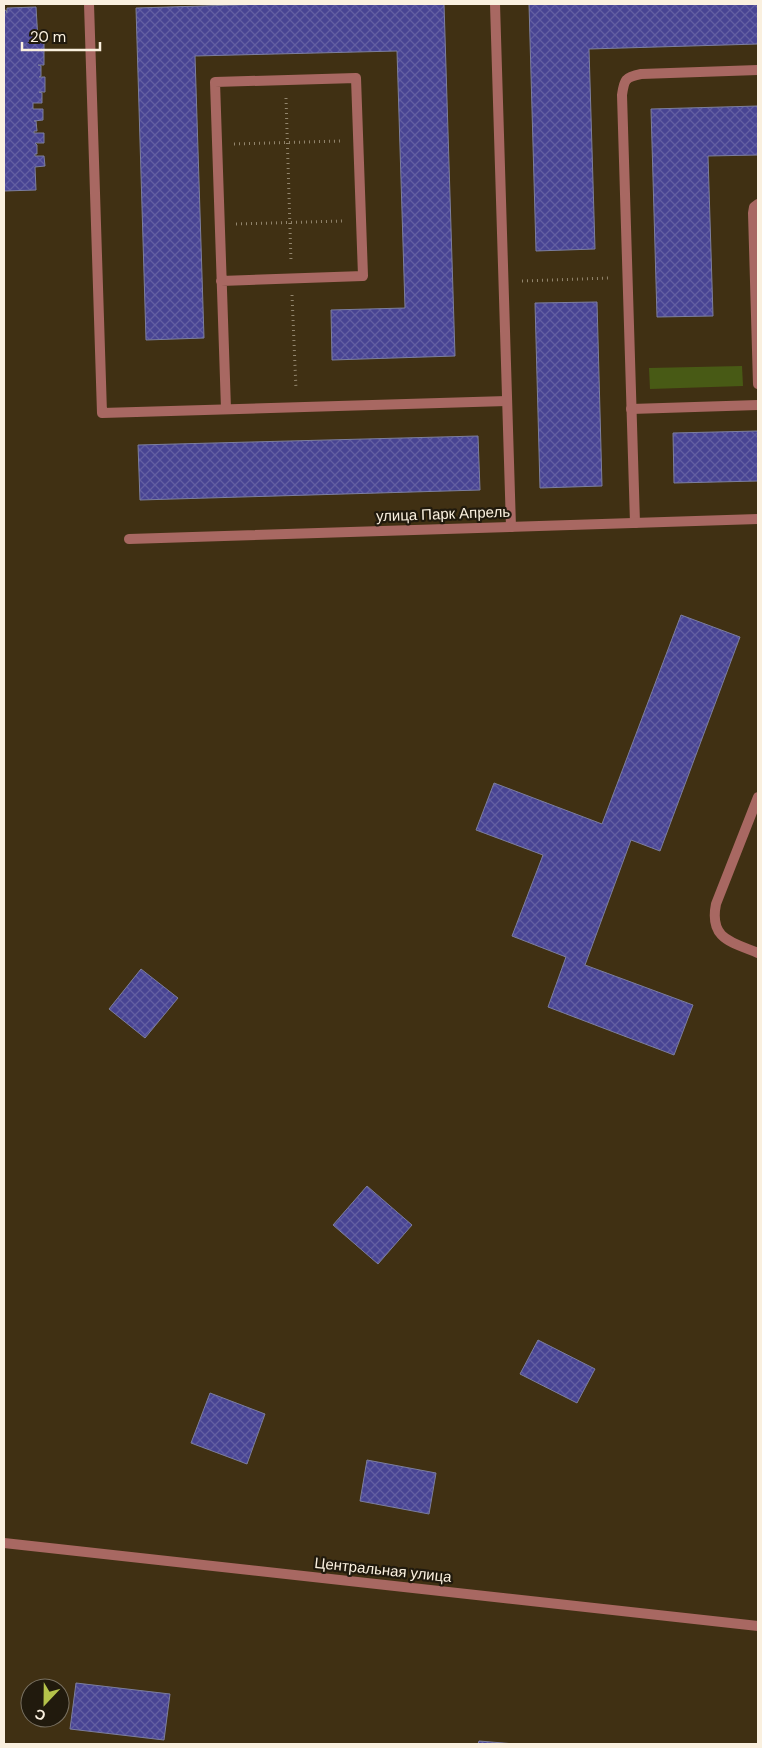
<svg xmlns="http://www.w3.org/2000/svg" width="762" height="1748" viewBox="0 0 762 1748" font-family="'DM Sans',sans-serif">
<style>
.green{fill:#485a15}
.building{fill:url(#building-cross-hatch);stroke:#7c7e9e}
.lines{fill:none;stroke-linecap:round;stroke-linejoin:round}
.path{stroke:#92856d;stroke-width:3;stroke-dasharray:1 4;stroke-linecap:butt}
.lane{stroke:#a86862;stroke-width:10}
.street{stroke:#a86862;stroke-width:10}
.labels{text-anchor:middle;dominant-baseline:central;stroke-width:4.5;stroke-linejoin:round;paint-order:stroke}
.street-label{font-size:15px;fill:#faf0df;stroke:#211a0d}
</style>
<defs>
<pattern id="building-cross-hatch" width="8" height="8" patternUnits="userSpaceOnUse" patternTransform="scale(1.25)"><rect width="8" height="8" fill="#484493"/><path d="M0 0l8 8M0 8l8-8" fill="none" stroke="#635fa2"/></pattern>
</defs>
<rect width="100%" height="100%" fill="#403013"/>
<polygon class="green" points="742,366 743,386 650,389 649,368"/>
<g class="building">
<polygon points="267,4 444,4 455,356 332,360 331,310 405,308 397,51 195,56 204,338 146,340 136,8"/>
<polygon points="529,4 758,4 758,44 589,49 595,249 536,251"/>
<polygon points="36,7 38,40 44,40 44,65 38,65 41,66 41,76 39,77 45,77 45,92 39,92 42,93 42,103 33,103 33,109 43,109 43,120 34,121 36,121 37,131 34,131 34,133 44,133 44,143 35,143 37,145 37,154 35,154 35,156 44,156 45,166 35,167 36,190 4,191 4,11 6,10 7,13 7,8"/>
<polygon points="758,106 758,155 708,156 713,316 657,317 651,109"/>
<polygon points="597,302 602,486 540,488 535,303"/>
<polygon points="758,431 758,481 674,483 673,433"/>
<polygon points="478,436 480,490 140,500 138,445"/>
<polygon points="681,615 740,637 660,851 631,840 585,965 693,1005 674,1055 548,1007 566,957 512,936 543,855 476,830 494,783 602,824"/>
<polygon points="141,969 178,998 145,1038 109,1009"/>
<polygon points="367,1186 412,1225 378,1264 333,1225"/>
<polygon points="538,1340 595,1369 577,1403 520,1374"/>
<polygon points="210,1393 265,1414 247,1464 191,1443"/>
<polygon points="367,1460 436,1473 429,1514 360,1501"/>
<polygon points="76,1683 170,1694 164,1740 70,1729"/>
<polygon points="479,1741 515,1744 478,1744"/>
</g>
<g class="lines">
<g class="path">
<polyline points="286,98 291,261"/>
<polyline points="234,144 340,141"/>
<polyline points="236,224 343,221"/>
<polyline points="522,281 610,278"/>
<polyline points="292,295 296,389"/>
</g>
<g class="lane">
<polyline points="89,4 102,413 507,401"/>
<polyline points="495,4 511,527"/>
<polyline points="758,204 754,207 753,213 758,384"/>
<path d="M 221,281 L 363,276 L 356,78 L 215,82 C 219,191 222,300 226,409"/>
<polyline points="631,409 758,405"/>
<path d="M 635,523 L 622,95 C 624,80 625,77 641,74 L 758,70"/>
<path d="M 758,797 L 716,904 C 709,939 731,942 758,953"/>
</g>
<g class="street">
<polyline points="129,539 758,519"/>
<polyline points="4,1543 758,1626"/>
</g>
</g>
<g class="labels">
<g class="street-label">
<text transform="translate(443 514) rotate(-2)">улица Парк Апрель</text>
<text transform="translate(383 1570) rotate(6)">Центральная улица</text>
</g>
</g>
<rect width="762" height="1748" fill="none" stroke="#faf0df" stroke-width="10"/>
<g transform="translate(45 1703) rotate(202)"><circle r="24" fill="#211a0d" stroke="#787061"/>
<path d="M0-4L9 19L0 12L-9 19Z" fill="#b4c24a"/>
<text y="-8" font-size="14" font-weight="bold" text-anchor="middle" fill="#faf0df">С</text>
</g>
<path d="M22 42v8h78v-8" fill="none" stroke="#faf0df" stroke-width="2.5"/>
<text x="30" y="42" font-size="15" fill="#faf0df" stroke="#211a0d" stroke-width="4" paint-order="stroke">20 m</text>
</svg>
